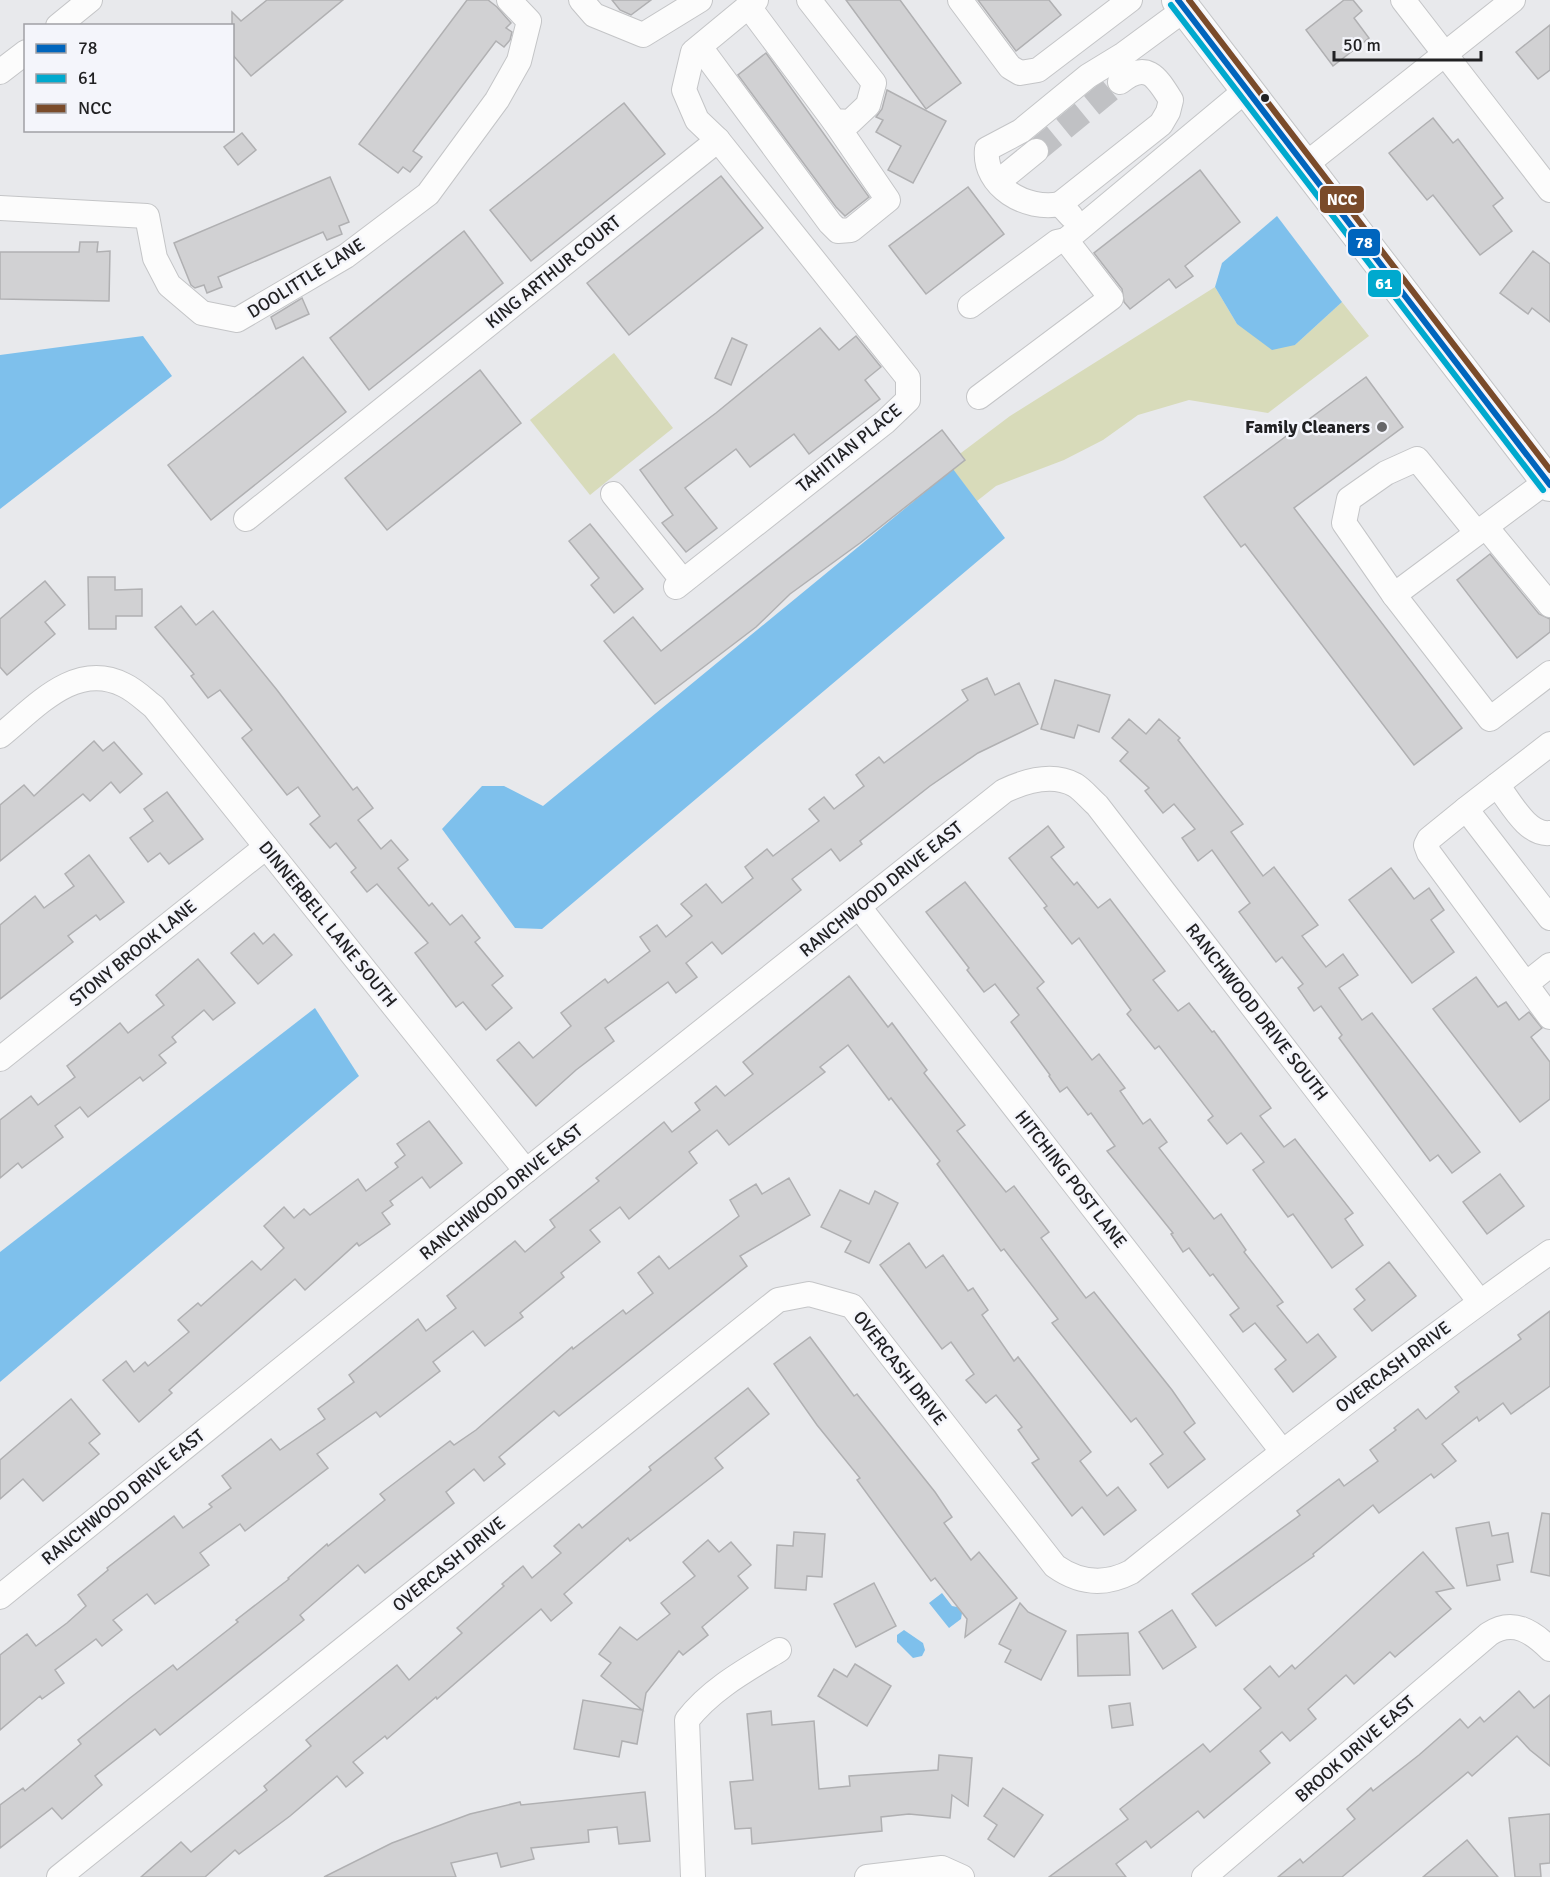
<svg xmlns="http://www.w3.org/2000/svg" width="1550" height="1877" viewBox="0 0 1550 1877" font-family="Signika,sans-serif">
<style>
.green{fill:#d8dbba}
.water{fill:#7ec0ec}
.building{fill:#d1d1d3;stroke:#b0b0b2;stroke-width:1.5}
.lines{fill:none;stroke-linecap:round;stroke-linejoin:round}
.minor-tunnel{stroke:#c0c1c4;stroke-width:24;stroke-dasharray:24 12;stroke-linecap:butt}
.minor-casing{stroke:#c4c5c7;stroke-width:26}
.major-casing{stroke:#c4c5c7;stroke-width:34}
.minor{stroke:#fcfcfc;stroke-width:24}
.major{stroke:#fcfcfc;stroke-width:32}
.bus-1-casing{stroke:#f4f5fb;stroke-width:10}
.bus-2-casing{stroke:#f4f5fb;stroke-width:10}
.bus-3-casing{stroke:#f4f5fb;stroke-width:10}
.bus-1{stroke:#0065bd;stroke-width:6}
.bus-2{stroke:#00a9ce;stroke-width:6}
.bus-3{stroke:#7a4b2a;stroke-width:6}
.bus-dot{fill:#212123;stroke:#f4f5fb;stroke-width:2}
.poi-dot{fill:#676769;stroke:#f4f5fb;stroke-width:2}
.labels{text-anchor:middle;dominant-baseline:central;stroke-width:5;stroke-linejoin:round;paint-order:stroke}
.street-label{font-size:18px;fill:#212123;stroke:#f4f5fb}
.poi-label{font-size:18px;font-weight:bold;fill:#212123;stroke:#f4f5fb;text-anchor:end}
.line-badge{stroke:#f4f5fb;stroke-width:2}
.badge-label{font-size:16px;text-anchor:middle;font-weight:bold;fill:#fff}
</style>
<rect width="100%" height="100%" fill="#e8e9ec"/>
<g class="green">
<polygon points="1215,287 1237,324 1295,345 1342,302 1369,336 1268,413 1189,400 1138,415 1103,440 1064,460 996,486 977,501 953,470 953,459 1010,416"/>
<polygon points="614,353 673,428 590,495 530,420"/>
</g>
<g class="water">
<polygon points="1277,216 1342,302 1295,345 1272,350 1237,324 1215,287 1222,263"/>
<polygon points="143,336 172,376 0,509 0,355"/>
<polygon points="953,469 1005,538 542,929 515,928 442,829 482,786 504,786 543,806"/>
<polygon points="315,1008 359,1076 0,1382 0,1252"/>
<polygon points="942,1593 952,1606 957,1607 962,1613 961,1619 949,1628 929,1603"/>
<polygon points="904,1630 923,1643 925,1650 922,1656 913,1658 897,1642 897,1635"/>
</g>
<g class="building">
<polygon points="267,0 343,0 251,76 232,54 232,12 241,21"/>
<polygon points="467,0 488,0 497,7 511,23 506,28 512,32 510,40 504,47 496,41 413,151 422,157 410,172 403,167 398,173 359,144"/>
<polygon points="612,0 651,0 631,15 620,10"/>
<polygon points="846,0 900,0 961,83 926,109"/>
<polygon points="978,0 1049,0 1061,15 1016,51"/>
<polygon points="1344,0 1353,0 1362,11 1354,18 1369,38 1333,66 1306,30"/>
<polygon points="1550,25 1550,70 1538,79 1516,52"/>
<polygon points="766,53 869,197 845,216 836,207 738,75"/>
<polygon points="887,90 946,121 913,183 888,170 901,146 876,132 883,120 876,117 882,109"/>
<polygon points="624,103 665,154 531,261 490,210"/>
<polygon points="1433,118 1453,143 1458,139 1503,198 1493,206 1512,231 1480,255 1433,195 1427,200 1389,153"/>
<polygon points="242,133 256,150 238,165 224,147"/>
<polygon points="1200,170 1240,222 1185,266 1193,276 1176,288 1169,279 1130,309 1124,302 1122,289 1094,253"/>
<polygon points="721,176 763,228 629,335 587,283"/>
<polygon points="330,177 349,222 339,226 342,234 327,240 323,232 218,277 222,287 207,293 204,285 195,288 191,285 174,243"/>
<polygon points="968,187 1004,234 926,294 889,246"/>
<polygon points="464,231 503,283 369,390 330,338"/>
<polygon points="80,242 98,242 97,252 110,251 109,301 0,299 0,252 79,252"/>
<polygon points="1533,251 1550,264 1550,322 1532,308 1528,314 1500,293"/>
<polygon points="302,298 309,314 276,329 271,317"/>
<polygon points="820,328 839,350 856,336 881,367 865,380 880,399 809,454 794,434 750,467 736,449 685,488 717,528 686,552 662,523 673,515 640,470 716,413"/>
<polygon points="732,338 747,345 731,385 715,378"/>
<polygon points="303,357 346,412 211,520 168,465"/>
<polygon points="480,370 521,423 387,530 345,478"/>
<polygon points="1366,377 1403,427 1294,508 1462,728 1414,765 1245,544 1241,547 1204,497"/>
<polygon points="942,430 965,460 860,543 790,594 756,627 655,704 604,641 633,617 661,651"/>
<polygon points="590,524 643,589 614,613 591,585 599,578 569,541"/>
<polygon points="1490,554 1539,614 1550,619 1550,632 1517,658 1457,580"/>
<polygon points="88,577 115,577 115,590 142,589 142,616 116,616 116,629 89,629"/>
<polygon points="45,581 65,605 45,622 55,634 7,675 0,667 0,619"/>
<polygon points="181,606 196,625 213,611 277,690 353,790 357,787 373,808 358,820 381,849 391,840 408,860 398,868 429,906 432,903 450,925 462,915 480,938 475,942 503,976 492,985 512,1008 486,1030 463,1002 456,1007 415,953 428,943 377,884 367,892 351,872 356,868 336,843 330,848 310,824 320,816 298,787 287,795 242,738 252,730 220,690 208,698 191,676 194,674 155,627"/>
<polygon points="987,678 995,695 1019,683 1038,724 978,753 930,786 860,841 862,844 840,861 831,849 792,879 801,890 722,954 712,942 686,963 697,977 676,993 668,982 605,1028 614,1041 576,1070 536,1106 497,1060 519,1042 533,1058 571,1026 561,1013 605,979 608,983 650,951 640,937 657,925 666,937 692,916 681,904 706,884 722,903 753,878 745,867 767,849 773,856 819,821 809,809 824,797 834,809 864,786 856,775 879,757 884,763 968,700 962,690"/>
<polygon points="1055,680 1110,695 1099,732 1078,725 1074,738 1041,729"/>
<polygon points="1129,719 1146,734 1159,719 1180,738 1178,740 1243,824 1231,832 1263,876 1274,867 1318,925 1302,936 1326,967 1343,954 1358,975 1339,988 1362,1020 1372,1013 1480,1152 1452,1173 1438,1155 1430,1161 1339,1038 1342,1035 1321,1006 1314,1011 1298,988 1303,984 1282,957 1276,962 1239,912 1250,903 1212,850 1198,861 1182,838 1195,829 1174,804 1163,813 1145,791 1149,788 1120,761 1128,752 1112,738"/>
<polygon points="94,741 103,751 114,742 142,774 120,793 111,782 90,801 83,794 0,861 0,805 24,785 34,796"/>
<polygon points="167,792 203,839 169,864 160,853 148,862 130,838 153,821 144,809"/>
<polygon points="1048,826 1064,847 1051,857 1074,885 1077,882 1098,908 1110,899 1165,971 1153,980 1178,1011 1189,1003 1212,1032 1214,1031 1271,1108 1260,1116 1284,1147 1295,1139 1353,1213 1345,1219 1363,1245 1332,1268 1293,1214 1288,1217 1253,1170 1264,1162 1241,1133 1227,1144 1208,1120 1213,1116 1159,1046 1155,1049 1127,1014 1131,1010 1079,938 1072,944 1044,908 1047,906 1009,858"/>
<polygon points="89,855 124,902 100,920 96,915 68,936 73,942 0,999 0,925 35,896 44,908 74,886 65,874"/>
<polygon points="1391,868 1414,899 1429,888 1444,910 1431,920 1454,952 1412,983 1349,900"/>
<polygon points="965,882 1044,982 1037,988 1092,1060 1099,1054 1125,1088 1120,1091 1143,1124 1150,1119 1167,1142 1159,1148 1214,1219 1221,1214 1246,1250 1244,1252 1283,1302 1277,1306 1307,1343 1318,1334 1336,1357 1293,1392 1275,1369 1286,1360 1255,1323 1243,1332 1230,1315 1239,1308 1213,1274 1210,1276 1189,1248 1183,1252 1171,1234 1173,1233 1107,1151 1115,1146 1091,1113 1088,1115 1067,1087 1060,1092 1049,1076 1050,1075 1011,1022 1019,1015 995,984 984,992 967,970 969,968 926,912"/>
<polygon points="254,933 263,944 274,934 292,955 258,984 231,953"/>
<polygon points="198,959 235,1003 213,1020 204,1010 172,1037 176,1042 159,1055 166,1063 143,1081 140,1077 88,1117 80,1107 55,1126 63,1137 22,1168 18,1163 0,1178 0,1120 31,1096 38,1105 75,1077 67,1066 120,1023 128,1033 164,1005 156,995"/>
<polygon points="849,976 888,1027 892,1023 927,1070 924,1073 965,1125 957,1131 1006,1192 1014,1186 1049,1232 1041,1238 1086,1298 1094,1292 1172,1390 1195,1423 1184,1432 1205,1459 1168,1488 1150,1464 1163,1454 1136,1418 1131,1422 1052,1323 1058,1319 1004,1249 1001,1251 937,1164 940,1161 891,1098 889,1100 848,1045 820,1067 825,1072 729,1145 717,1130 689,1152 697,1163 629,1219 620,1207 590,1230 600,1242 561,1273 564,1277 520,1313 523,1317 485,1346 473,1331 433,1362 440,1371 380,1417 376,1412 317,1454 328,1468 245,1531 240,1524 200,1553 209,1565 155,1604 147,1594 113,1620 122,1630 102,1646 96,1639 55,1670 64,1683 42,1699 40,1696 0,1730 0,1655 27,1634 36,1646 67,1623 86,1606 78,1595 108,1570 107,1568 174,1516 183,1528 212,1507 209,1504 231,1488 222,1476 271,1439 280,1450 325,1419 318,1409 354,1382 349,1375 418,1319 426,1331 456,1308 447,1296 515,1241 525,1252 555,1227 550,1220 599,1181 596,1178 664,1122 672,1132 700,1110 695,1103 716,1086 725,1096 753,1074 743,1062"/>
<polygon points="1476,977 1498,1007 1506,1002 1519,1020 1529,1012 1542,1028 1531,1037 1550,1062 1550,1099 1520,1122 1433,1009"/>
<polygon points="429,1121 462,1163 430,1188 422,1177 390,1201 393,1205 382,1213 390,1224 359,1246 357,1243 305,1290 295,1279 169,1390 172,1393 139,1422 103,1380 126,1361 134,1372 145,1362 148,1366 189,1332 178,1320 198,1303 201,1306 252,1261 261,1270 284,1248 264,1226 284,1207 294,1218 304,1209 310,1215 358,1179 366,1191 398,1167 395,1163 405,1155 397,1144"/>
<polygon points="1500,1174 1524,1206 1487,1234 1463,1202"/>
<polygon points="789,1178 810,1215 740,1256 747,1266 559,1416 554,1411 499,1457 505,1464 484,1481 474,1469 446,1492 454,1503 365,1573 358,1565 300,1615 304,1620 160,1735 155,1729 95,1776 102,1785 62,1819 52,1808 0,1848 0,1805 23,1788 25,1791 81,1744 78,1740 130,1698 173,1665 177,1670 238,1622 236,1620 289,1579 288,1578 327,1544 328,1546 385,1500 380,1494 450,1441 454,1445 476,1430 572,1347 573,1349 623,1310 626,1314 653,1293 638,1273 659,1256 669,1269 739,1216 730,1200 756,1184 762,1194"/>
<polygon points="840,1190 869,1204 875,1191 898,1203 869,1263 845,1252 851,1241 821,1227"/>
<polygon points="909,1243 926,1268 943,1255 968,1291 973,1288 988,1310 982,1315 1014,1361 1018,1357 1091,1452 1080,1461 1107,1496 1118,1487 1136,1510 1104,1535 1082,1507 1072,1516 1032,1463 1039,1459 1018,1430 1022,1427 996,1395 986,1403 966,1380 974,1374 951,1342 942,1349 880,1265"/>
<polygon points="1389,1262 1416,1296 1372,1331 1354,1309 1365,1300 1356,1289"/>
<polygon points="1550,1311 1550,1386 1511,1414 1503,1403 1479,1421 1477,1417 1442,1444 1456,1461 1434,1478 1431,1474 1379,1513 1373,1505 1313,1554 1314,1556 1216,1626 1192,1594 1300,1515 1297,1511 1339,1479 1344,1486 1378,1461 1370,1450 1396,1430 1394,1428 1418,1409 1426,1419 1459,1392 1455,1387 1521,1339 1518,1335"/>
<polygon points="810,1337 854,1396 857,1394 935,1492 952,1517 944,1523 971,1560 979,1552 1017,1598 965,1637 967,1619 935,1578 931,1581 857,1480 860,1478 817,1425 774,1364"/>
<polygon points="748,1388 769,1414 715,1458 723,1468 630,1541 628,1538 564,1594 572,1603 551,1621 541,1609 437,1699 436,1697 387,1739 385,1736 353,1762 363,1773 346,1787 337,1776 290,1816 239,1854 235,1850 205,1877 141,1877 181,1842 191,1852 267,1790 264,1786 311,1746 306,1740 397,1665 409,1680 462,1633 457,1628 504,1586 502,1584 523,1566 532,1578 561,1553 554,1546 579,1524 582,1528 651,1470 649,1467"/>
<polygon points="71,1399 100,1434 89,1443 99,1454 43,1501 23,1479 0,1499 0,1460"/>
<polygon points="1542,1513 1550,1514 1550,1576 1531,1572"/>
<polygon points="1489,1522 1492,1536 1508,1533 1513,1562 1497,1565 1500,1580 1467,1586 1456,1528"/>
<polygon points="794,1532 825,1534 822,1577 807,1576 806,1590 775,1588 777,1545 793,1546"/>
<polygon points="708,1540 719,1552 731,1542 751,1565 738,1576 748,1588 702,1627 708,1635 683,1655 679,1651 646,1693 637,1744 622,1741 619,1757 574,1749 583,1700 642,1710 601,1676 611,1663 599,1654 620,1627 637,1640 670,1614 661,1603 695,1576 683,1562"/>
<polygon points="1423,1552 1454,1588 1436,1592 1451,1609 1395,1657 1390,1652 1354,1684 1346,1675 1308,1709 1316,1719 1290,1741 1282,1732 1260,1751 1270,1763 1204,1818 1198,1811 1151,1848 1146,1841 1116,1864 1126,1877 1049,1877 1128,1819 1120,1809 1203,1744 1210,1752 1261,1708 1244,1689 1270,1666 1279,1677 1292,1665 1295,1669"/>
<polygon points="874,1583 896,1626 856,1647 834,1604"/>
<polygon points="1020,1603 1028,1612 1066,1631 1041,1680 1005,1662 1011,1650 999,1644"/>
<polygon points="1172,1610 1196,1647 1163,1669 1139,1632"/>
<polygon points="1128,1633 1130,1675 1078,1676 1077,1635"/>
<polygon points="855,1664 891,1686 867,1726 818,1696 834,1669 847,1677"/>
<polygon points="1519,1691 1534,1708 1550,1695 1550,1766 1530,1750 1517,1736 1472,1776 1468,1772 1342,1877 1278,1877 1300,1859 1303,1863 1355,1819 1347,1809 1371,1788 1373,1791 1419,1755 1460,1719 1468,1728 1480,1717 1484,1722"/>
<polygon points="1130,1703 1133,1725 1112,1728 1109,1706"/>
<polygon points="771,1711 772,1725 814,1721 819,1789 850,1786 849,1776 938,1770 939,1755 972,1758 968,1806 952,1795 950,1818 909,1814 881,1817 882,1831 752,1844 751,1828 735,1829 730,1782 753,1780 747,1714"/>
<polygon points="1003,1788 1043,1815 1014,1857 988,1839 997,1825 984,1816"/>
<polygon points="645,1792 650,1841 619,1844 617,1827 588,1830 589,1842 531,1848 534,1859 501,1867 497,1853 451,1863 456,1877 324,1877 392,1843 470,1814 520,1802 521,1805"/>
<polygon points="1550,1814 1550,1863 1540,1864 1541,1877 1515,1877 1509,1818"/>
<polygon points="1467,1840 1498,1877 1423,1877"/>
</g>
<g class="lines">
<polyline class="minor-tunnel" points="1036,151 1120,82"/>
<defs>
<g id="minor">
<polyline points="581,0 594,15 643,35 700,0"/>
<polyline points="960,0 1010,67 1020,73 1038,70 1130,0"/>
<polyline points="1403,0 1550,190"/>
<polyline points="749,7 834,121 850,122 868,105 874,83 809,0"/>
<polyline points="58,26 90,0"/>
<polyline points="700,47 830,223 838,231 851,230 888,200 834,121"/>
<polyline points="0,72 26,52"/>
<polyline points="1305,165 1513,0"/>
<polyline points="999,181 1036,151"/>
<path d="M 1060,204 C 1027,211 983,187 987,149 L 1021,131 L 1088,76 L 1124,54 L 1185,9"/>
<polyline points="0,208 147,216 155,258 169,285 202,313 237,320 346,256 428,194 497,100 519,61 529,21 509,0"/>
<path d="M 1071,216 L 1060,204 L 1161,124 L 1168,112 L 1171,100 C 1156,76 1147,61 1120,82"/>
<polyline points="970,306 1057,242 1066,240"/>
<polyline points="979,397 1111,298 1066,240 1246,90"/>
<polyline points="613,494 683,581"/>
<polyline points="246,519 718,140"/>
<polyline points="1486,527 1550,605"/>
<polyline points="1477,533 1417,459 1386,473 1349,499 1344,523 1394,595 1490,719 1550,673"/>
<polyline points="676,587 885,422 908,400 908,378 718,140 697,120 684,90 693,52 756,0"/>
<polyline points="1394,595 1547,481"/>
<path d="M 0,736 C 35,708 75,660 124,685 C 135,690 145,700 154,707 L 526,1171"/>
<polyline points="1550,744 1466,809 1550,918"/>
<path d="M 1497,785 C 1510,801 1527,836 1550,833"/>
<polyline points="1466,809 1429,839 1426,845 1429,853 1550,1017"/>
<polyline points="859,907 1282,1451"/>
<polyline points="1526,984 1550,965"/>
<polyline points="0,1059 266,847"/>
<path d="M 0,1597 L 526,1171 L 1004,791 C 1025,781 1053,773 1075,785 C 1083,790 1090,799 1097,805 L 1480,1302"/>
<path d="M 59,1877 L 778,1300 L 809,1294 L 852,1306 L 1055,1566 C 1079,1583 1104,1586 1131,1572 C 1268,1462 1406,1354 1550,1252"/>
<path d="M 693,1877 L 687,1720 C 711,1689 746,1670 779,1650"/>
<polyline points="867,1877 942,1868 962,1877"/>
<path d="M 1204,1877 L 1489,1634 C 1513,1618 1533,1632 1550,1649"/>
</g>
<polyline id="major" points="1178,0 1550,485"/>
</defs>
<use href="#minor" class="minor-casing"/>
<use href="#major" class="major-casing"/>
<use href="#minor" class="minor"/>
<use href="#major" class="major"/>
<defs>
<polyline id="bus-1" points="1178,0 1550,485"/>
<polyline id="bus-2" points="1171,5 1543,490"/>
<polyline id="bus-3" points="1189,0 1550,470"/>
</defs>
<use href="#bus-1" class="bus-1-casing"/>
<use href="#bus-2" class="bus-2-casing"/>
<use href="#bus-3" class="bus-3-casing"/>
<use href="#bus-1" class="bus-1"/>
<use href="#bus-2" class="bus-2"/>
<use href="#bus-3" class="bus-3"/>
</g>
<circle class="bus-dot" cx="1265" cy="98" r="5"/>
<circle class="poi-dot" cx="1382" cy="427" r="6"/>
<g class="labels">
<g class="street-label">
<text transform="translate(553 272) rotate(-39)">KING ARTHUR COURT</text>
<text transform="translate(306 278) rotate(-32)">DOOLITTLE LANE</text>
<text transform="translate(849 448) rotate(-39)">TAHITIAN PLACE</text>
<text transform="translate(881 889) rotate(-39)">RANCHWOOD DRIVE EAST</text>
<text transform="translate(328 924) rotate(51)">DINNERBELL LANE SOUTH</text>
<text transform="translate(133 953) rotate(-39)">STONY BROOK LANE</text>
<text transform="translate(1257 1012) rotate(52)">RANCHWOOD DRIVE SOUTH</text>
<text transform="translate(1071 1179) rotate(52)">HITCHING POST LANE</text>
<text transform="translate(501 1192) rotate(-39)">RANCHWOOD DRIVE EAST</text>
<text transform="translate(1393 1367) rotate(-37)">OVERCASH DRIVE</text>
<text transform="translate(900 1368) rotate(52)">OVERCASH DRIVE</text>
<text transform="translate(123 1497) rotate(-39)">RANCHWOOD DRIVE EAST</text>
<text transform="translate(449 1564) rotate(-39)">OVERCASH DRIVE</text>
<text transform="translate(1355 1749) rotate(-41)">BROOK DRIVE EAST</text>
</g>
<g class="poi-label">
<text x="1370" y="427">Family Cleaners</text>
</g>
</g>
<g class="line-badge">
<rect x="1319" y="185" width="46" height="29" rx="6" fill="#7a4b2a"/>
<rect x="1347" y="228" width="34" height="29" rx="6" fill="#0065bd"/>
<rect x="1367" y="269" width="35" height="29" rx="6" fill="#00a9ce"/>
</g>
<g class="badge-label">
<text x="1342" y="205">NCC</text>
<text x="1364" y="248">78</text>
<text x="1384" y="289">61</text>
</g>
<rect x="24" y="24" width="210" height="108" fill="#f4f5fb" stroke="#a0a0a5" stroke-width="1.5"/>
<rect x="36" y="44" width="30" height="9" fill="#0065bd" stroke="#a0a0a5" stroke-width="1.5"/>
<text x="78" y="54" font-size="18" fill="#212123">78</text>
<rect x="36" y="74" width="30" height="9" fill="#00a9ce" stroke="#a0a0a5" stroke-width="1.5"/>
<text x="78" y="84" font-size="18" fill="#212123">61</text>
<rect x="36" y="104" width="30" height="9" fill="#7a4b2a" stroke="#a0a0a5" stroke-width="1.5"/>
<text x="78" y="114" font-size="18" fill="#212123">NCC</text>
<path d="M1334 51v9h147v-9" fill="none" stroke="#212123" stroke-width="3"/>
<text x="1343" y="51" font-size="18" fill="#212123" stroke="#f4f5fb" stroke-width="4.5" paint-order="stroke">50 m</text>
</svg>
